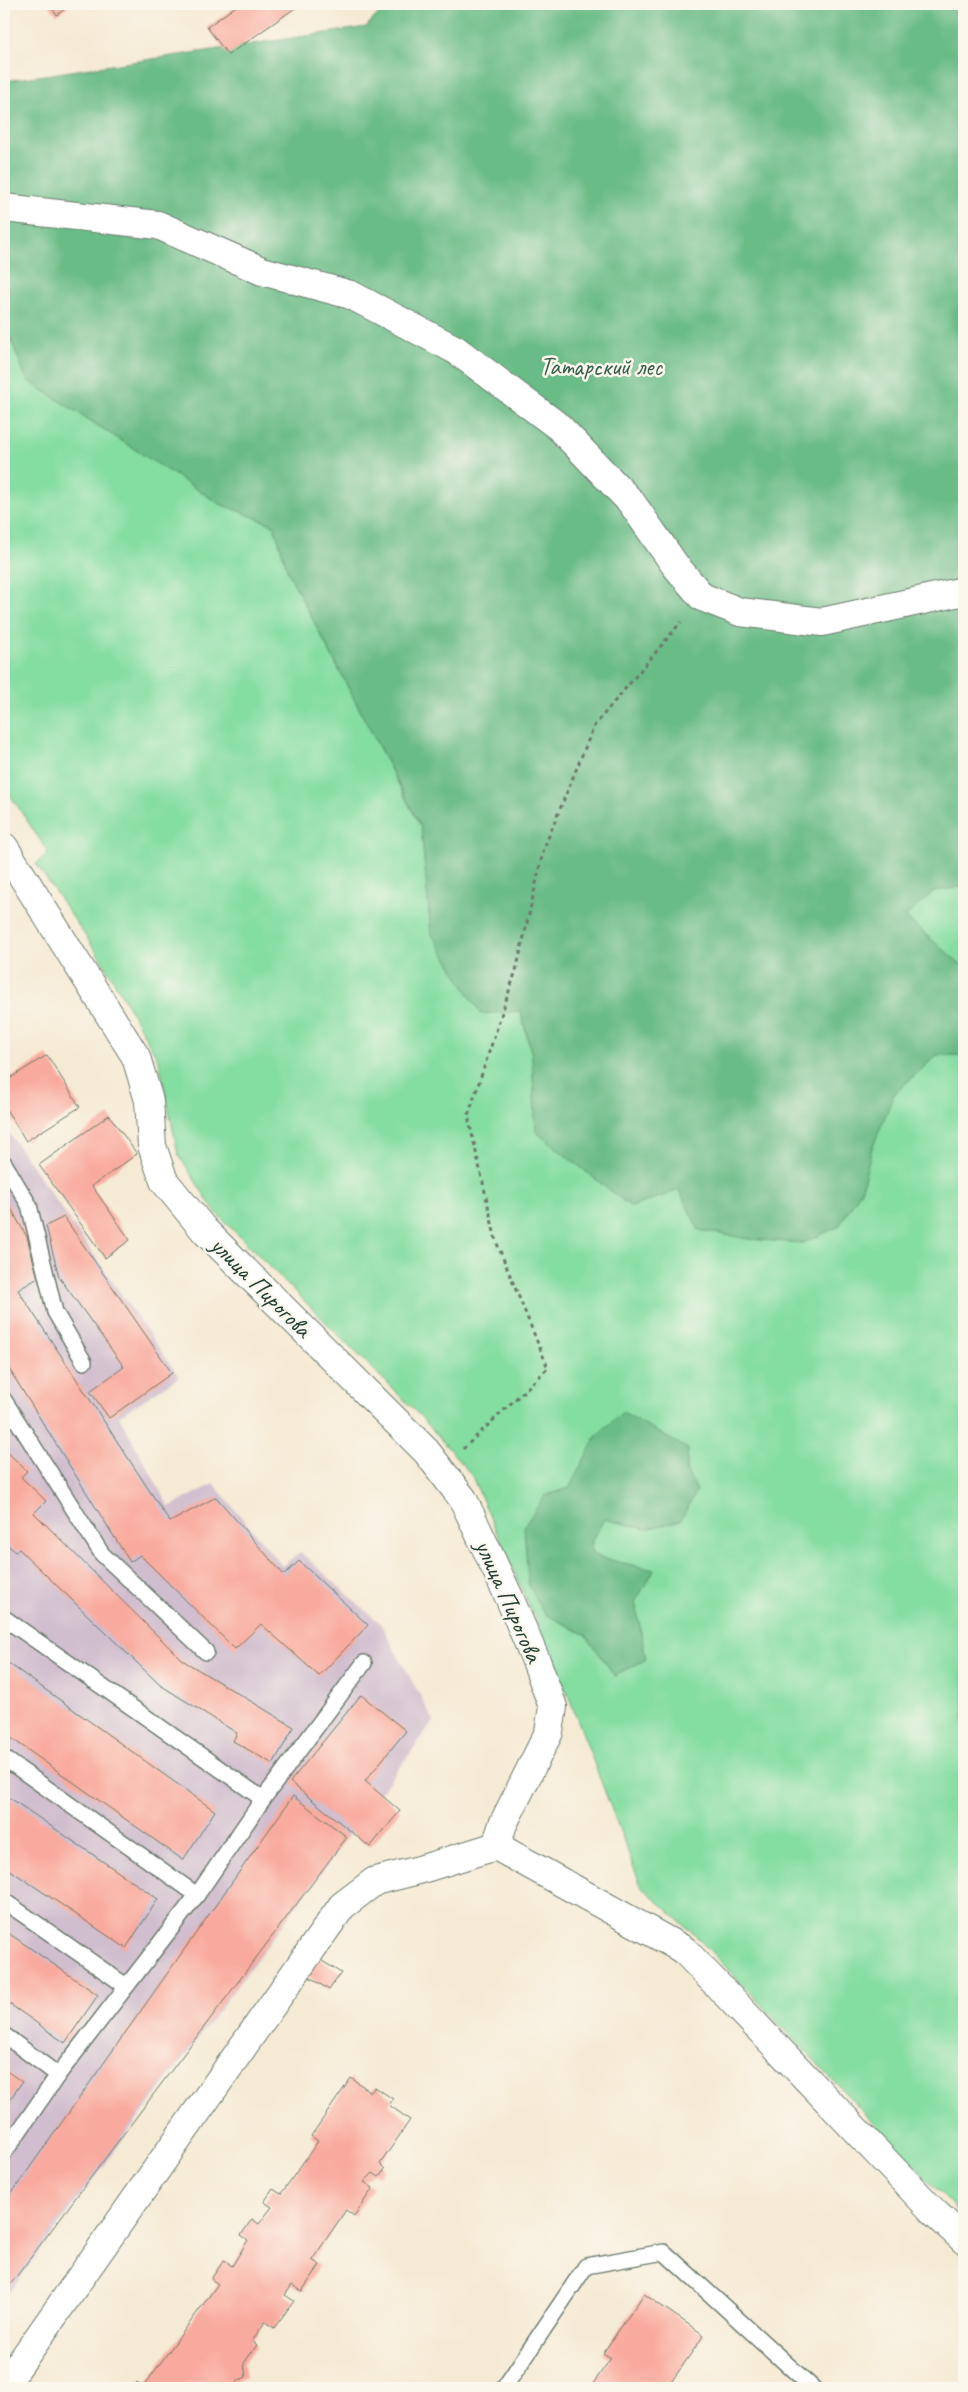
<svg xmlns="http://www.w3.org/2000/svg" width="968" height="2392" viewBox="0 0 968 2392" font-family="Caveat,sans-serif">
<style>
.industrial{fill:#d0bdce}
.green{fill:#84dda1;stroke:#528d6a;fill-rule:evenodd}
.forest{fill:#6bbc87;stroke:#457c5e}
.building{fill:#f9aa9e}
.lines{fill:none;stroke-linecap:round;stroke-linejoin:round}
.lane-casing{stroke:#6a7a6c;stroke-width:18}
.street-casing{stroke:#6a7a6c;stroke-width:30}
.path{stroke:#6a7a6c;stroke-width:3;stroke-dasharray:4 4;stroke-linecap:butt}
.lane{stroke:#fff;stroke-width:15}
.street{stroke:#fff;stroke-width:28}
.labels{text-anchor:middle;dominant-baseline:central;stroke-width:5;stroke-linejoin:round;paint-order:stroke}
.park-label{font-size:25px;fill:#335d4a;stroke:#fbf7ec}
.street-label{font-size:25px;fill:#1f3d34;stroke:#fbf7ec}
</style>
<rect width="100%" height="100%" fill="#fbf7ec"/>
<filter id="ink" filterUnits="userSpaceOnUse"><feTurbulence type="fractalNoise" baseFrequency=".02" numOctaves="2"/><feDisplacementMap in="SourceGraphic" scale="10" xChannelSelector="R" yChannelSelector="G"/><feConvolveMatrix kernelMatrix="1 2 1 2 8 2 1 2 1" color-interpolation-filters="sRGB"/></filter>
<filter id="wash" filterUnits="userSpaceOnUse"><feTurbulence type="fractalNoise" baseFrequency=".0096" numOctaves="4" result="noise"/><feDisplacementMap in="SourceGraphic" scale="20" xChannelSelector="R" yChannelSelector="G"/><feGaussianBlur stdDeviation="1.12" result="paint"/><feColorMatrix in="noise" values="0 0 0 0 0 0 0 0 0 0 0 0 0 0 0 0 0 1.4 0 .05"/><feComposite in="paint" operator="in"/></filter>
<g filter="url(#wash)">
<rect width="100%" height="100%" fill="#f5ead4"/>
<polygon class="industrial" points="4,1126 179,1377 119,1416 169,1507 214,1484 282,1566 300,1552 380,1623 434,1721 4,2299"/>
<g class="green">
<path d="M 4,322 L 27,380 L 220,504 L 274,525 L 288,572 L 421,828 L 431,933 L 520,1011 L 532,1055 L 536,1132 L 631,1207 L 679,1190 L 699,1230 L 749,1239 L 803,1243 L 839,1226 L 862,1188 L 871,1151 L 894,1094 L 937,1055 L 964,1055 L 964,2218 L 696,1936 L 641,1886 L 565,1687 L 471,1474 L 421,1417 L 215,1212 L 178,1154 L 159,1061 L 102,960 L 36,864 L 48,852 L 4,786 ZM 688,1449 L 686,1471 L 647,1529 L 604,1519 L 592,1540 L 591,1552 L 601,1558 L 654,1570 L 635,1602 L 646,1659 L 615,1676 L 586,1635 L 543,1613 L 545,1496 Z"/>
<polygon points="964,886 964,967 905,917 933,892"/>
</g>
<g class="forest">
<polygon points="387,4 964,4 964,886 933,892 905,917 964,967 964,1055 937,1055 894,1094 871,1151 862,1188 839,1226 803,1243 749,1239 699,1230 679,1190 631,1207 536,1132 532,1055 521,1011 481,1014 431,933 421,827 288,572 274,525 220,504 27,380 4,322 4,81 366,27"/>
<polygon points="623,1412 688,1449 686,1471 697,1490 681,1520 647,1529 604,1519 592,1540 591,1552 601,1558 654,1570 635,1602 646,1659 615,1676 586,1635 543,1613 528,1583 524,1526 545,1496 569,1488 597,1435"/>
</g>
<g id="blocks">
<g class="building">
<polygon points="48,4 71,4 57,15"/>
<polygon points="239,4 296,4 298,6 228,55 207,27"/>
<polygon points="47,1055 80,1107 26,1141 4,1106 4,1082"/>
<polygon points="109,1115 137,1154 92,1186 130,1240 105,1258 39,1165"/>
<polygon points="4,1196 27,1237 38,1278 18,1290 170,1522 216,1497 284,1575 299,1561 368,1625 319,1676 261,1624 235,1649 140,1555 130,1562 4,1361"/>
<polygon points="64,1217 172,1373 109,1418 90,1391 124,1367 59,1277 46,1226"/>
<polygon points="4,1449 27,1471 21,1477 46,1501 34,1513 182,1660 294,1727 273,1764 233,1741 237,1733 160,1685 19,1549 15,1552 4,1541"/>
<polygon points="4,1660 215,1811 183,1860 4,1733"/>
<polygon points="361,1695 406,1731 365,1781 400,1811 370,1847 290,1782"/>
<polygon points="4,1794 158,1899 126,1948 4,1866"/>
<polygon points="293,1796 347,1837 4,2293 4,2204"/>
<polygon points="4,1930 98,1995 65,2043 4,2000"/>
<polygon points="319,1959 341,1973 329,1990 308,1976"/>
<polygon points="4,2069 22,2082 4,2108"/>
<polygon points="351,2078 371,2092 375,2087 393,2099 389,2105 410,2120 380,2164 385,2169 379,2177 373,2173 364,2182 373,2188 354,2216 346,2210 312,2260 320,2265 302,2291 292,2285 285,2295 294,2301 274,2328 265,2322 252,2341 257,2345 244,2363 246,2377 237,2381 239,2388 133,2388 137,2382 143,2387 218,2284 211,2279 224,2260 232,2266 248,2240 241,2235 252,2219 259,2224 272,2207 264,2202 273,2189 281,2194 318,2141 311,2136"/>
<polygon points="644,2294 704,2335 667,2388 590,2388 611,2358 603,2353"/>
</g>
</g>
</g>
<g filter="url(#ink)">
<use href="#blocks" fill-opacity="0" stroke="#6a7a6c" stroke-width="1"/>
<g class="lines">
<defs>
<g id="lane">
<polyline points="4,1163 29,1205 55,1312 84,1362"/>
<polyline points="4,1400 102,1554 206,1652"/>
<polyline points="4,1618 263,1799"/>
<polyline points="4,1758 197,1895"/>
<polyline points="4,1901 126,1986"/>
<polyline points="4,2035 58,2075"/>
<polyline points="4,2153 58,2075 197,1895 263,1799 364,1663"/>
<polyline points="504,2388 586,2266 664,2252 813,2388"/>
</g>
<g id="street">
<polyline points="4,208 158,225 262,271 351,295 456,350 559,427 631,502 675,565 702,597 740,612 822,622 964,591"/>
<polyline points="4,847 136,1057 149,1101 152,1146 164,1181 205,1231 426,1451 463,1499 509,1597 537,1663 553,1707 549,1732 503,1824 496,1846"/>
<polyline points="4,2386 342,1906 375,1881 419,1870 496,1846 684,1950 933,2211 964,2240"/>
</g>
</defs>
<use href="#lane" class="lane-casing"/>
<use href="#street" class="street-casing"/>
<polyline class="path" points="463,1449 548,1368 496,1241 468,1116 517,967 544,848 594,726 681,622"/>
<use href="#lane" class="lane"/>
<use href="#street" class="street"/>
</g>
</g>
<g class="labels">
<g class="park-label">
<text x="601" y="367">Татарский лес</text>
</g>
<g class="street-label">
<text transform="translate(261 1287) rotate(45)">улица Пирогова</text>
<text transform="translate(509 1601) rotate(66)">улица Пирогова</text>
</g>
</g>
<rect width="968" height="2392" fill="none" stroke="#fbf7ec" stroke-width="20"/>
</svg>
